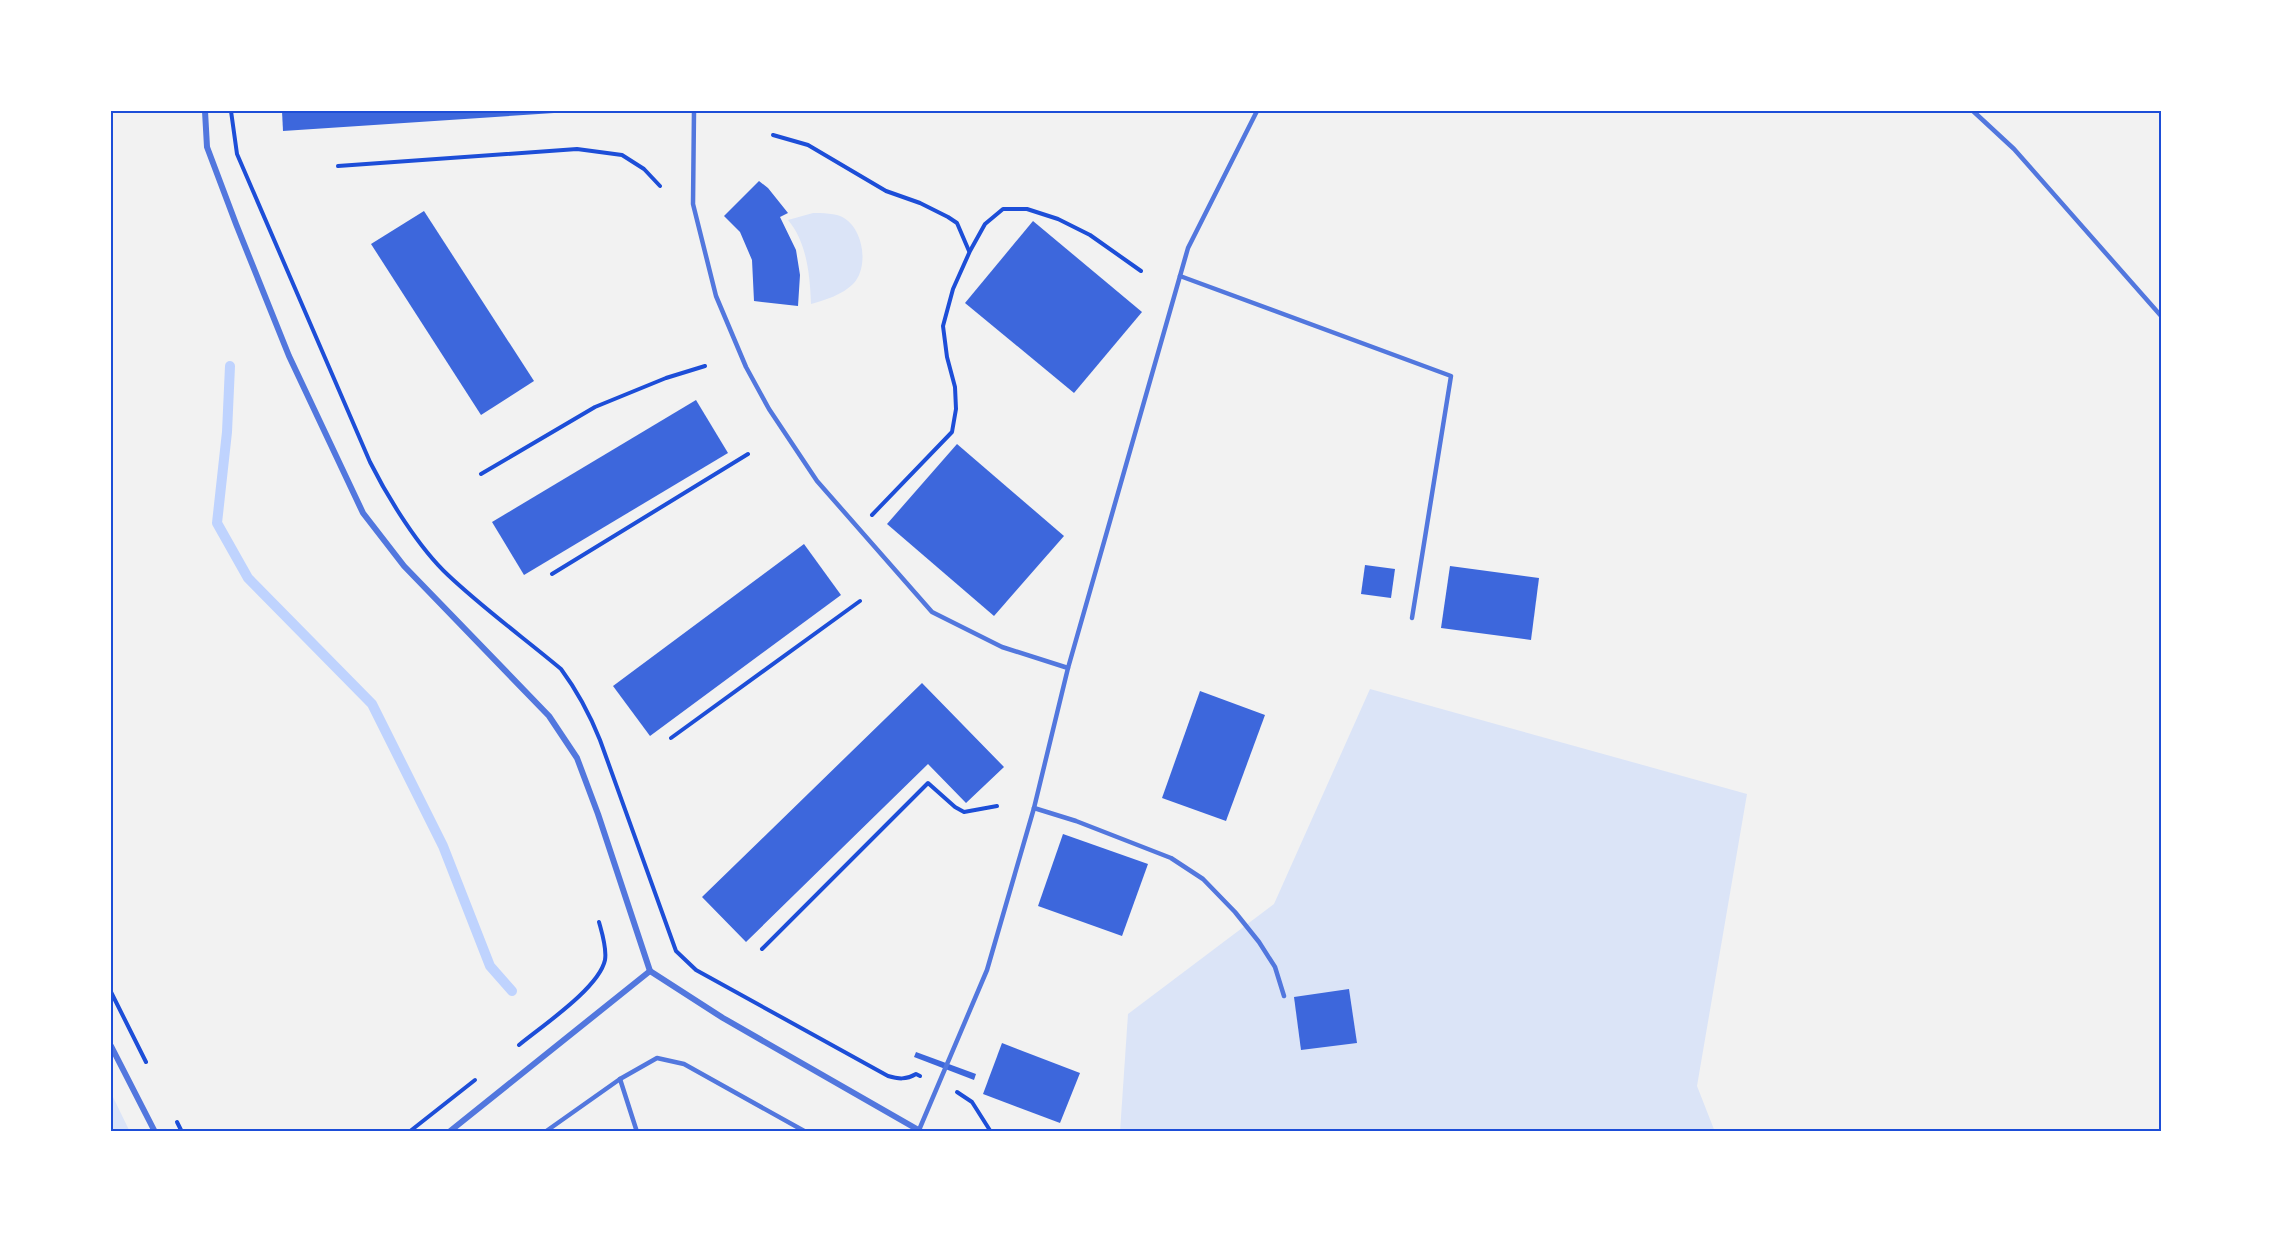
<svg xmlns="http://www.w3.org/2000/svg" width="2273" height="1243" viewBox="0 0 2273 1243" font-family="Cabin,sans-serif">
  <rect width="100%" height="100%" fill="#f2f2f2"/>
  <g fill="#dbe4f7">
    <path d="M813 213C822 213 836 213 844 218 864 230 869 268 853 284 842 295 825 300 811 304 810 276 807 242 788 220Z"/>
    <polygon points="1370,689 1747,794 1697,1086 1715,1132 1120,1132 1128,1014 1274,904"/>
    <polygon points="111,1093 130,1132 111,1132"/>
  </g>
  <g fill="none" stroke-linecap="round" stroke-linejoin="round">
    <polyline stroke="#bfd3fe" stroke-width="10" points="230,366 227,432 217,523 248,578 372,704 443,846 490,966 512,991"/>
  </g>
  <g fill="#3d67dc">
    <polygon points="282,111 554,111 554,113 283,131"/>
    <polygon points="759,181 768,188 788,213 780,217 796,250 800,275 798,306 754,301 752,260 740,232 724,216"/>
    <polygon points="424,211 534,381 481,415 371,244"/>
    <polygon points="1033,221 1142,312 1074,393 965,303"/>
    <polygon points="696,400 728,453 524,575 492,522"/>
    <polygon points="957,444 1064,536 994,616 887,524"/>
    <polygon points="804,544 841,595 650,736 613,686"/>
    <polygon points="1365,565 1395,569 1391,598 1361,594"/>
    <polygon points="1450,566 1539,578 1531,640 1441,628"/>
    <polygon points="922,683 1004,767 966,803 928,764 746,942 702,897"/>
    <polygon points="1200,691 1265,715 1226,821 1162,798"/>
    <polygon points="1063,834 1148,864 1122,936 1038,906"/>
    <polygon points="1349,989 1357,1043 1301,1050 1294,997"/>
    <polygon points="1002,1043 1080,1073 1060,1123 983,1094"/>
    <polygon points="916,1052 976,1074 974,1080 914,1057"/>
  </g>
  <g fill="none" stroke-linecap="round" stroke-linejoin="round">
    <g stroke="#1d4ed8" stroke-width="4">
      <path d="M231 111 237 154 370 462C388 498 419 548 448 575 484 609 524 638 561 669 578 692 590 715 600 740L676 951 696 970 888 1076C898 1079 906 1080 916 1074L920 1076"/>
      <polyline points="773,135 808,145 886,191 920,203 948,217 957,223 969,251"/>
      <polyline points="338,166 577,149 622,155 644,169 660,186"/>
      <polyline points="481,474 595,407 666,378 705,366"/>
      <polyline points="872,515 952,432 956,409 955,387 947,357 943,326 953,289 970,251 985,224 1003,209 1027,209 1058,219 1090,235 1141,271"/>
      <polyline points="552,574 748,454"/>
      <polyline points="671,738 860,601"/>
      <polyline points="762,949 928,783 955,807 964,812 997,806"/>
      <polyline points="111,992 146,1062"/>
      <path d="M519 1045C542 1026 599 988 605 960 607 948 602 933 599 922"/>
      <polyline points="957,1092 972,1102 991,1132"/>
      <polyline points="177,1122 182,1132"/>
      <polyline points="409,1132 475,1080"/>
    </g>
    <g stroke="#5277de" stroke-width="4.5">
      <polyline points="694,111 693,204 716,296 746,367 769,409 817,481 932,612 1002,647 1068,668 1034,808 987,970 919,1130"/>
      <polyline points="1973,111 2014,149 2162,317"/>
      <polyline points="1180,276 1451,376 1412,618"/>
      <polyline points="1068,668 1188,248 1257,111"/>
      <polyline points="1034,808 1076,821 1171,858 1203,879 1235,912 1259,942 1275,967 1284,996"/>
      <polyline points="620,1079 637,1132"/>
      <polyline points="545,1132 620,1079 657,1058 684,1064 806,1132"/>
    </g>
    <g stroke="#5277de" stroke-width="6">
      <polyline points="205,111 207,147 236,224 289,356 363,513 404,566 549,716 577,758 598,814 650,971 723,1018 922,1132"/>
      <polyline points="111,1046 155,1132"/>
      <polyline points="449,1132 650,971"/>
    </g>
  </g>
  <rect width="2273" height="1243" fill="none" stroke="#ffffff" stroke-width="225"/>
  <rect x="112" y="112" width="2048" height="1018" fill="none" stroke="#1d4ed8" stroke-width="2"/>
</svg>
